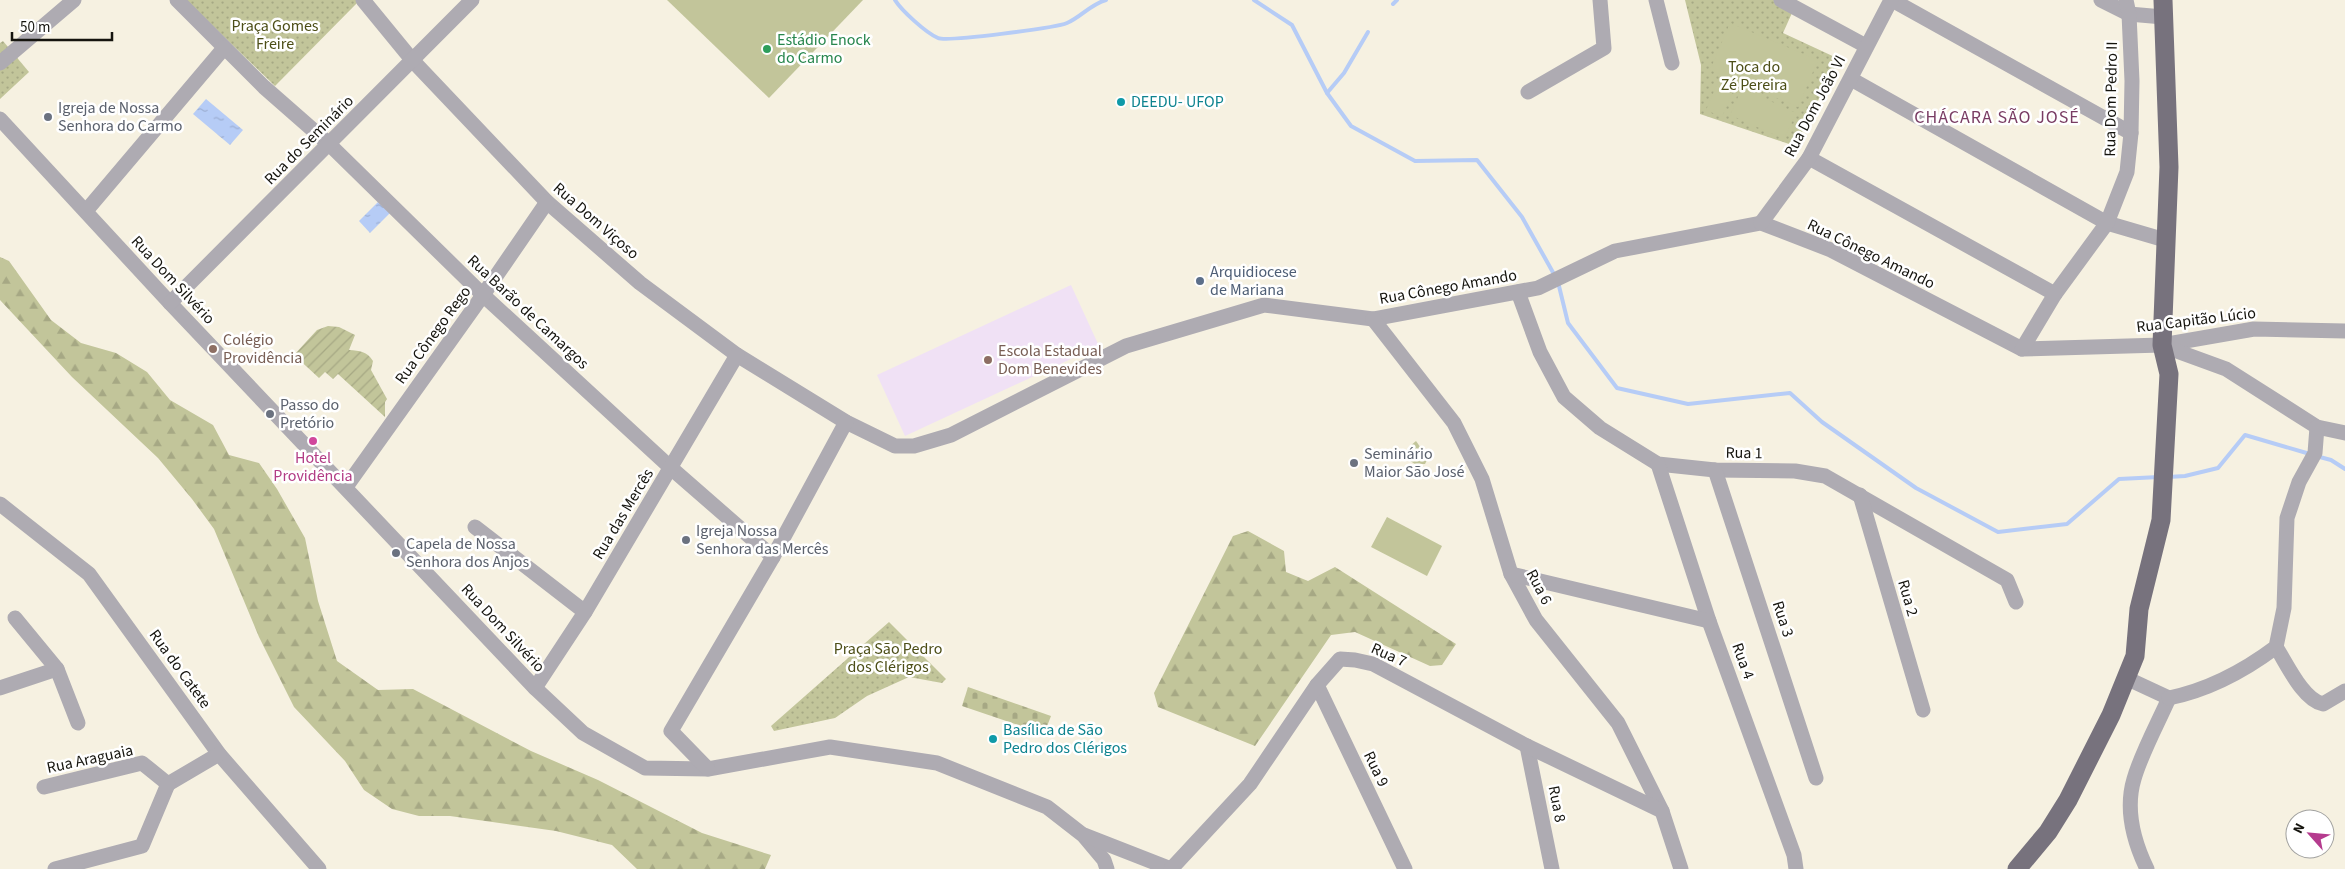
<svg xmlns="http://www.w3.org/2000/svg" width="2345" height="869" viewBox="0 0 2345 869" font-family="'Source Sans 3',sans-serif">
  <defs>
    <pattern id="grass-tufts" width="24" height="20" patternUnits="userSpaceOnUse" patternTransform="scale(1.25)"><rect width="24" height="20" fill="#c2c59a"/><path d="M3 7l-1-3M5 7V3M7 7l1-3M15 17l-1-3M17 17v-4M19 17l1-3" fill="none" stroke="#a6a884"/></pattern>
    <pattern id="forest-firs" width="22" height="20" patternUnits="userSpaceOnUse" patternTransform="scale(1.25)"><rect width="22" height="20" fill="#c2c59a"/><path d="M5 1l3.5 6h-7zM16 11l3.5 6h-7z" fill="#a6a884"/></pattern>
    <pattern id="cemetery-stones" width="16" height="16" patternUnits="userSpaceOnUse" patternTransform="scale(1.25)"><rect width="16" height="16" fill="#c2c59a"/><path d="M2 7V4a2 2 0 0 1 4 0v3zM10 15v-3a2 2 0 0 1 4 0v3z" fill="#a6a884"/></pattern>
    <pattern id="park-dots" width="8" height="8" patternUnits="userSpaceOnUse" patternTransform="scale(1.25)"><rect width="8" height="8" fill="#c2c59a"/><path d="M2 2h.1M6 6h.1" fill="none" stroke="#a6a884" stroke-width="1.8" stroke-linecap="round"/></pattern>
    <pattern id="garden-furrows" width="10" height="10" patternUnits="userSpaceOnUse" patternTransform="scale(1.25)"><rect width="10" height="10" fill="#c2c59a"/><path d="M-1 1l2-2M0 10L10 0M9 11l2-2" fill="none" stroke="#a6a884"/></pattern>
    <pattern id="water-ripples" width="26" height="14" patternUnits="userSpaceOnUse" patternTransform="scale(1.25)"><rect width="26" height="14" fill="#b6ccf6"/><path d="M2 4q2-2 4 0t4 0M15 11q2-2 4 0t4 0" fill="none" stroke="#9caed2"/></pattern>
  </defs>
  <rect width="100%" height="100%" fill="#f6f1e1"/>
  <polygon fill="#f0e1f5" points="1071,285 1099,346 905,436 877,375"/>
  <polygon fill="url(#grass-tufts)" points="1416,441 1428,458 1425,464 1415,464 1407,459 1409,447"/>
  <g fill="url(#forest-firs)">
    <polygon points="0,257 9,261 51,320 81,343 116,353 147,372 170,400 213,425 229,455 259,463 277,489 305,538 318,601 337,661 378,690 413,689 531,751 598,780 702,833 771,855 765,869 637,869 612,845 556,831 450,816 419,816 392,809 364,790 345,761 294,707 259,637 214,529 192,499 158,458 72,377 0,300"/>
    <polygon points="1248,531 1284,551 1286,572 1308,581 1335,567 1456,644 1442,665 1430,666 1355,632 1331,635 1255,746 1158,707 1154,693 1233,536"/>
  </g>
  <polygon fill="url(#cemetery-stones)" points="968,687 1051,716 1044,734 962,706"/>
  <g fill="url(#park-dots)">
    <polygon points="186,0 360,0 275,86"/>
    <polygon points="1685,0 1789,0 1796,4 1783,33 1839,59 1795,146 1700,114 1701,65"/>
    <polygon points="3,41 29,72 0,99 0,43"/>
    <polygon points="889,622 946,679 942,683 909,677 867,696 835,718 774,731 771,726"/>
  </g>
  <path fill="url(#garden-furrows)" d="M328 326 339 327 355 335 349 350C360 351 367 351 373 361L371 370 387 399 385 402V417L338 374 333 379 325 372 319 378 294 355 317 330Z"/>
  <g fill="#c2c59a">
    <polygon points="667,0 863,0 769,98"/>
    <polygon points="1730,23 1818,60 1798,107 1710,70"/>
    <polygon points="1718,82 1734,89 1722,117 1706,110"/>
    <polygon points="1742,88 1796,113 1784,139 1730,115"/>
    <polygon points="1387,517 1442,546 1427,576 1371,547"/>
  </g>
  <g fill="url(#water-ripples)">
    <polygon points="206,99 243,130 230,145 193,114"/>
    <polygon points="378,202 390,213 370,233 359,221"/>
  </g>
  <g fill="none" stroke-linecap="round" stroke-linejoin="round">
    <g stroke="#b6ccf6" stroke-width="4">
      <path d="M895 0C901 10 926 33 938 38 947 42 1055 28 1067 23 1081 17 1091 4 1106 0"/>
      <polyline points="1254,0 1292,25 1327,93 1351,126 1415,161 1477,160 1522,217 1555,276"/>
      <polyline points="1393,4 1397,0"/>
      <polyline points="1327,93 1344,73 1368,32"/>
      <polyline points="1558,282 1568,323 1617,388 1688,404 1790,393 1822,422 1916,488 1998,532 2067,524 2119,479 2159,477"/>
      <polyline points="2316,456 2331,460 2345,469"/>
      <polyline points="2168,477 2185,476 2218,468 2245,435 2310,454"/>
    </g>
    <g stroke="#aeabb2" stroke-width="15">
      <polyline points="177,0 264,87 329,144 483,295 671,468 773,557"/>
      <polyline points="363,0 413,61 547,202 640,283 737,355 846,422 895,446 914,446 951,435 1126,346 1264,305 1373,319 1538,288 1615,251 1761,223 1831,250 2022,349 2162,345 2254,329 2345,331"/>
      <polyline points="1656,0 1672,63"/>
      <polyline points="1781,0 1866,46"/>
      <polyline points="1892,0 2131,133"/>
      <polyline points="2101,0 2129,14 2163,17"/>
      <polyline points="0,63 74,0"/>
      <polyline points="1851,79 2107,223 2165,240"/>
      <polyline points="1528,92 1604,48 1600,0"/>
      <polyline points="0,119 170,303 535,688 583,733 645,768 708,769 830,747 937,763 1047,807 1083,835 1104,860 1107,869"/>
      <polyline points="1809,158 2055,294"/>
      <polyline points="86,211 224,48"/>
      <polyline points="1761,223 1809,158 1891,0"/>
      <polyline points="1518,292 1540,352 1564,397 1600,428 1658,464 1715,470 1795,471 1825,476 2007,580 2016,602"/>
      <polyline points="170,303 472,0"/>
      <polyline points="1373,319 1454,423 1482,479 1511,574 1536,620 1618,723 1662,811 1681,869"/>
      <polyline points="2163,346 2226,369 2317,427 2345,433"/>
      <polyline points="2022,349 2055,294 2107,223 2127,172 2131,133 2132,81 2129,14 2126,0"/>
      <polyline points="1658,464 1709,621 1794,855 1796,869"/>
      <polyline points="1715,470 1816,778"/>
      <polyline points="346,487 483,295 547,202"/>
      <polyline points="1860,495 1923,710"/>
      <polyline points="0,504 89,574 219,754 319,869"/>
      <polyline points="475,527 585,612"/>
      <polyline points="1511,574 1709,621"/>
      <polyline points="15,618 57,669 78,723"/>
      <path d="M2276 647C2287 664 2303 700 2323 704L2345 691"/>
      <path d="M2126 678 2169 698C2158 723 2141 754 2134 779 2125 809 2134 842 2147 869"/>
      <polyline points="1317,685 1405,869"/>
      <polyline points="0,688 57,669"/>
      <polyline points="535,688 585,612 737,355"/>
      <path d="M2169 698C2208 690 2244 671 2276 647L2284 608 2287 518 2299 482 2315 453 2317 427"/>
      <polyline points="1527,746 1552,869"/>
      <polyline points="708,769 671,731 773,557 846,422"/>
      <polyline points="44,787 142,763 168,784 219,754"/>
      <polyline points="1084,835 1171,869"/>
      <polyline points="55,869 142,846 168,784"/>
      <polyline points="1171,869 1250,784 1317,685 1340,659 1355,660 1373,664 1527,746 1662,811"/>
    </g>
    <polyline stroke="#77727d" stroke-width="19" points="2017,869 2048,832 2068,800 2111,715 2135,656 2139,609 2161,520 2169,374 2162,345 2169,167 2163,0"/>
  </g>
  <circle fill="#2e9e5b" stroke="#fff" stroke-width="2" cx="767" cy="49" r="5"/>
  <g fill="#0f9aa8" stroke="#fff" stroke-width="2">
    <circle cx="1121" cy="102" r="5"/>
    <circle cx="993" cy="739" r="5"/>
  </g>
  <g fill="#6b7280" stroke="#fff" stroke-width="2">
    <circle cx="48" cy="117" r="5"/>
    <circle cx="270" cy="414" r="5"/>
    <circle cx="1354" cy="463" r="5"/>
    <circle cx="686" cy="540" r="5"/>
    <circle cx="396" cy="553" r="5"/>
  </g>
  <circle fill="#5c6f8a" stroke="#fff" stroke-width="2" cx="1200" cy="281" r="5"/>
  <g fill="#8d6e63" stroke="#fff" stroke-width="2">
    <circle cx="213" cy="349" r="5"/>
    <circle cx="988" cy="360" r="5"/>
  </g>
  <circle fill="#d1479c" stroke="#fff" stroke-width="2" cx="313" cy="441" r="5"/>
  <g text-anchor="middle" dominant-baseline="central" stroke-width="5" stroke-linejoin="round" paint-order="stroke">
    <g font-size="16" fill="#4c4e17" stroke="#fff">
      <text x="275" y="26">Praça Gomes<tspan x="275" dy="18">Freire</tspan></text>
      <text x="1754" y="67">Toca do<tspan x="1754" dy="18">Zé Pereira</tspan></text>
      <text x="888" y="649">Praça São Pedro<tspan x="888" dy="18">dos Clérigos</tspan></text>
    </g>
    <g font-size="16" fill="#27864d" stroke="#fff" text-anchor="start">
      <text x="777" y="40">Estádio Enock<tspan x="777" dy="18">do Carmo</tspan></text>
    </g>
    <g font-size="16" fill="#15140e" stroke="#fff">
      <text transform="translate(2111 99) rotate(-89)">Rua Dom Pedro II</text>
      <text transform="translate(1815 106) rotate(-62)">Rua Dom João VI</text>
      <text transform="translate(309 140) rotate(-45)">Rua do Seminário</text>
      <text transform="translate(596 221) rotate(41)">Rua Dom Viçoso</text>
      <text transform="translate(1871 254) rotate(26)">Rua Cônego Amando</text>
      <text transform="translate(173 280) rotate(47)">Rua Dom Silvério</text>
      <text transform="translate(1448 287) rotate(-10)">Rua Cônego Amando</text>
      <text transform="translate(528 312) rotate(43)">Rua Barão de Camargos</text>
      <text transform="translate(2196 320) rotate(-7)">Rua Capitão Lúcio</text>
      <text transform="translate(433 335) rotate(-54)">Rua Cônego Rego</text>
      <text transform="translate(1744 453) rotate(1)">Rua 1</text>
      <text transform="translate(623 514) rotate(-59)">Rua das Mercês</text>
      <text transform="translate(1539 587) rotate(62)">Rua 6</text>
      <text transform="translate(1908 598) rotate(74)">Rua 2</text>
      <text transform="translate(1783 619) rotate(72)">Rua 3</text>
      <text transform="translate(503 628) rotate(47)">Rua Dom Silvério</text>
      <text transform="translate(1389 655) rotate(24)">Rua 7</text>
      <text transform="translate(1743 661) rotate(70)">Rua 4</text>
      <text transform="translate(180 669) rotate(54)">Rua do Catete</text>
      <text transform="translate(90 759) rotate(-12)">Rua Araguaia</text>
      <text transform="translate(1376 769) rotate(64)">Rua 9</text>
      <text transform="translate(1557 804) rotate(79)">Rua 8</text>
    </g>
    <g font-size="16" fill="#0d838f" stroke="#fff" text-anchor="start">
      <text x="1131" y="102">DEEDU- UFOP</text>
      <text x="1003" y="730">Basílica de São<tspan x="1003" dy="18">Pedro dos Clérigos</tspan></text>
    </g>
    <g font-size="16" fill="#5b616d" stroke="#fff" text-anchor="start">
      <text x="58" y="108">Igreja de Nossa<tspan x="58" dy="18">Senhora do Carmo</tspan></text>
      <text x="280" y="405">Passo do<tspan x="280" dy="18">Pretório</tspan></text>
      <text x="1364" y="454">Seminário<tspan x="1364" dy="18">Maior São José</tspan></text>
      <text x="696" y="531">Igreja Nossa<tspan x="696" dy="18">Senhora das Mercês</tspan></text>
      <text x="406" y="544">Capela de Nossa<tspan x="406" dy="18">Senhora dos Anjos</tspan></text>
    </g>
    <g font-size="16" fill="#4e5e75" stroke="#fff" text-anchor="start">
      <text x="1210" y="272">Arquidiocese<tspan x="1210" dy="18">de Mariana</tspan></text>
    </g>
    <g font-size="16" fill="#785e54" stroke="#fff" text-anchor="start">
      <text x="223" y="340">Colégio<tspan x="223" dy="18">Providência</tspan></text>
      <text x="998" y="351">Escola Estadual<tspan x="998" dy="18">Dom Benevides</tspan></text>
    </g>
    <g font-size="16" fill="#b23c85" stroke="#fff">
      <text x="313" y="458">Hotel<tspan x="313" dy="18">Providência</tspan></text>
    </g>
    <g font-size="18" letter-spacing="1" fill="#793c63" stroke="#fff">
      <text x="1997" y="117">CHÁCARA SÃO JOSÉ</text>
    </g>
  </g>
  <g transform="translate(2310 834) rotate(297)"><circle r="24" fill="#ffffff" stroke="#a1a19f"/>
  <path d="M0-4L9 19L0 12L-9 19Z" fill="#b53b8e"/>
  <text y="-8" font-size="14" font-weight="bold" text-anchor="middle" fill="#15140e">N</text>
  </g>
  <path d="M12 32v8h100v-8" fill="none" stroke="#15140e" stroke-width="2.5"/>
  <text x="20" y="32" font-size="15" fill="#15140e" stroke="#ffffff" stroke-width="4" paint-order="stroke">50 m</text>
</svg>
